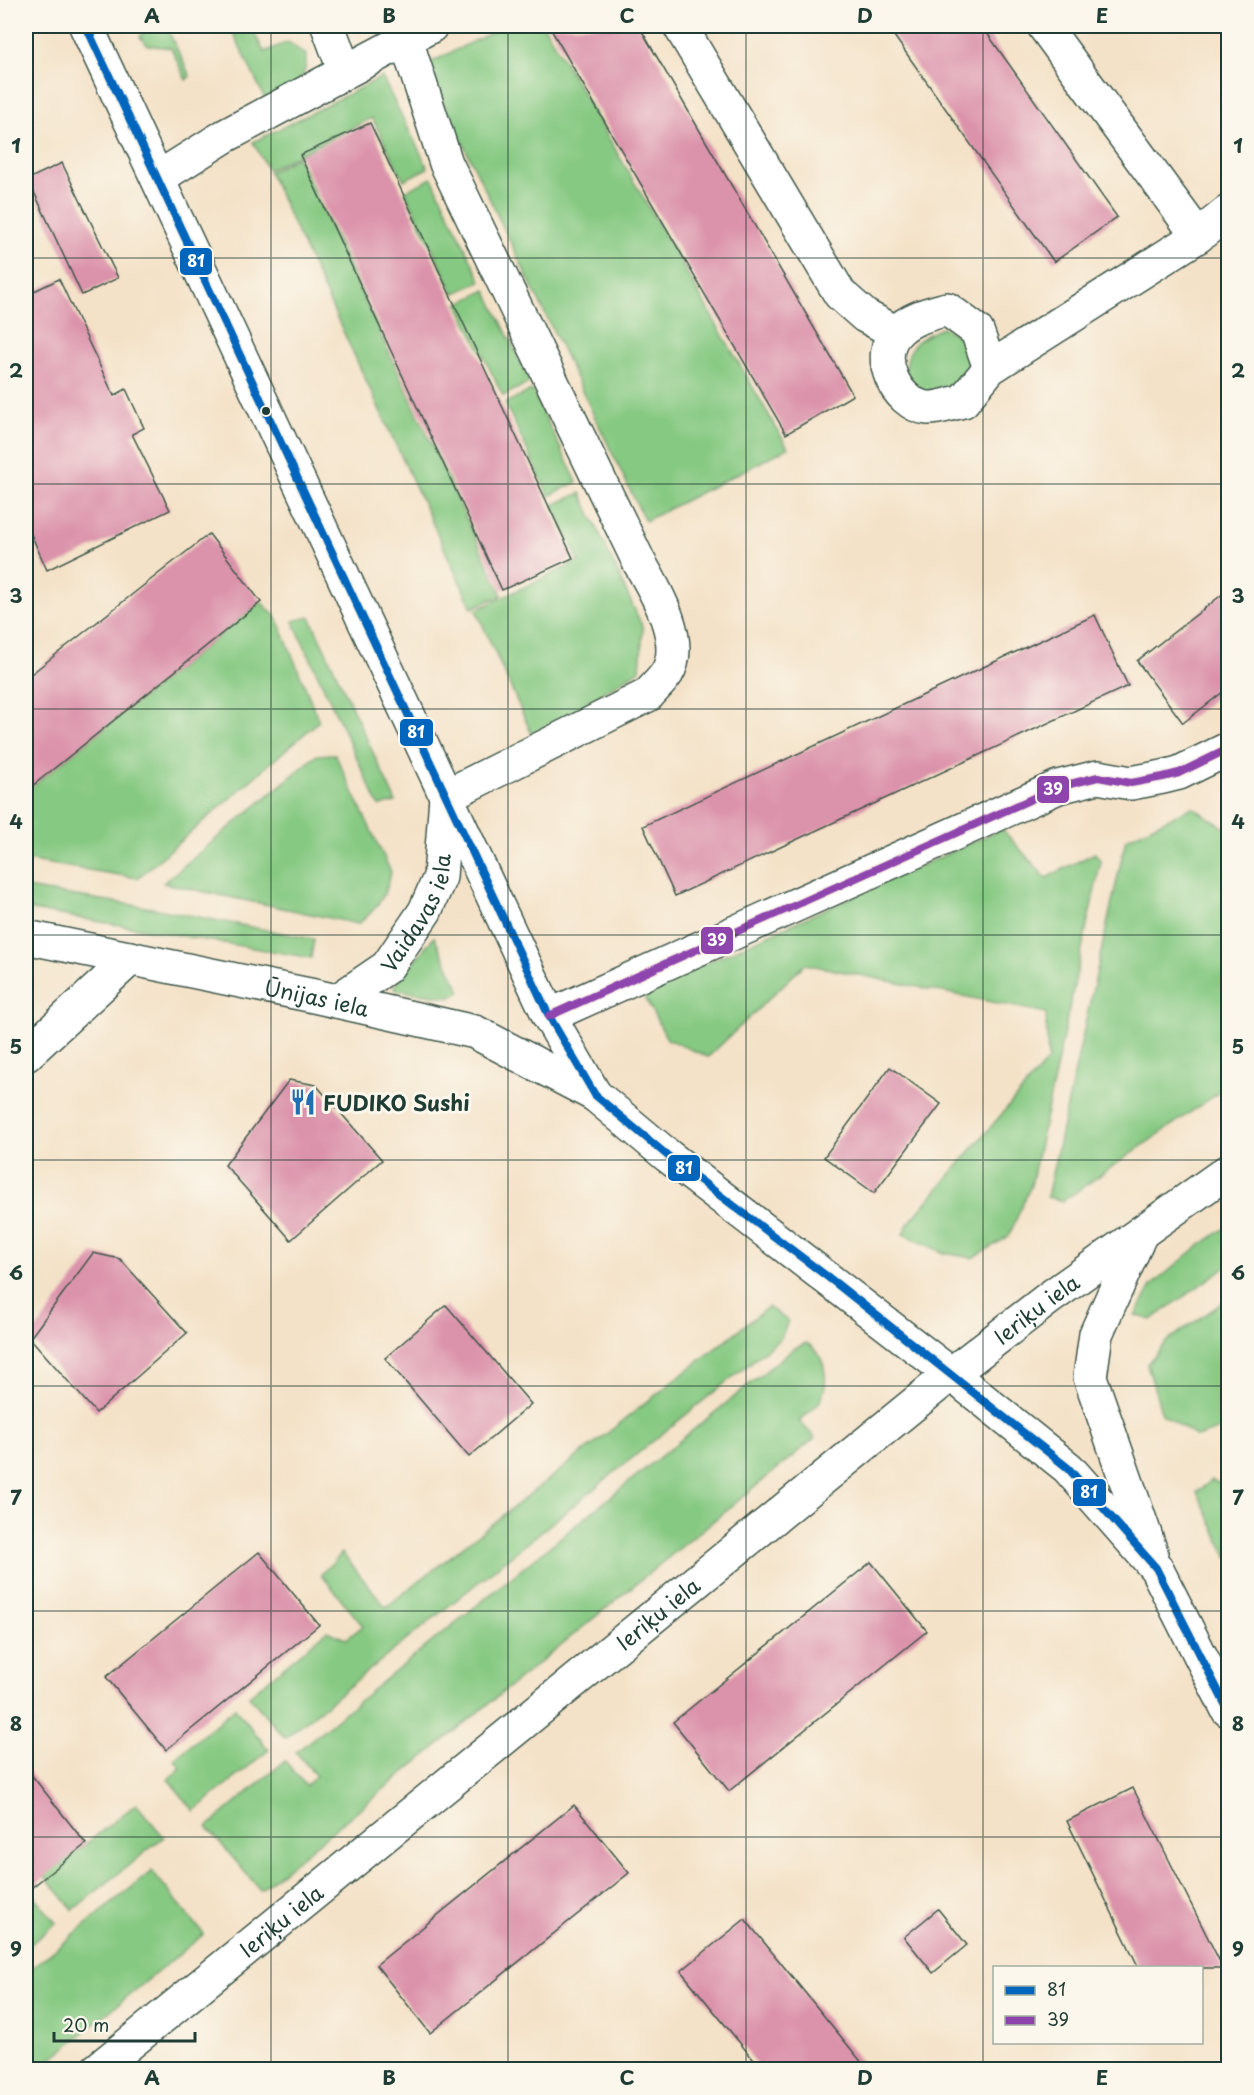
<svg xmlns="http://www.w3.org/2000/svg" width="1254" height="2095" viewBox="0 0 1254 2095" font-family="'Playpen Sans',sans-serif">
  <rect width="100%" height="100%" fill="#fbf7ec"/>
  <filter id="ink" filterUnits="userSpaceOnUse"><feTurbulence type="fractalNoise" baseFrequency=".0167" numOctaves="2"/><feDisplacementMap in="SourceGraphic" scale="12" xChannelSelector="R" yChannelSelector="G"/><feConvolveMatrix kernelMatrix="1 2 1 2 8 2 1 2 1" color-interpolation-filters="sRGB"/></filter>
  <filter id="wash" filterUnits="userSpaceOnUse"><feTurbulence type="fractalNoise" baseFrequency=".008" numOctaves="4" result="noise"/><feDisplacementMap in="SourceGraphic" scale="24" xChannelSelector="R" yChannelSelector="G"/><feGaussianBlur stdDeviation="1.35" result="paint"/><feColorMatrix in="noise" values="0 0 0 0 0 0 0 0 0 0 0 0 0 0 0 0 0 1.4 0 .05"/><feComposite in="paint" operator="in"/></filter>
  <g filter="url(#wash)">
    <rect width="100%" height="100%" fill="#f4e2c8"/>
    <g fill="#86c982" stroke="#52835b" stroke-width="1.5">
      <polygon points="147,26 166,26 190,76 186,80 171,48 147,45 140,37"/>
      <path d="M230 26H251L264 52 288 42 306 55C308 85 290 89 266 101Z"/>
      <polygon points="505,26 544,26 788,448 645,521 425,65"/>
      <polygon points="382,77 428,168 404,180 372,118 268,170 253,142"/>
      <polygon points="298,157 502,595 472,608 269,172"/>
      <polygon points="432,178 481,281 454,294 405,191"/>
      <polygon points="486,290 530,382 503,396 458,304"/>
      <path d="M943 327 966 341 971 367 957 388 923 393 905 376C907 344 915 341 943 327Z"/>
      <polygon points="532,390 577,482 549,496 505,403"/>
      <polygon points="581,493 643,628 640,670 533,737 476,610 579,561 553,505"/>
      <polygon points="261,602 277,618 319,721 138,878 26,860 26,791"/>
      <polygon points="310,617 396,802 379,806 293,621"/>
      <path d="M335 754 391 872C387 895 377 909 358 924L163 883 317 755Z"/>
      <polygon points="1192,807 1228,830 1228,1086 1063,1201 1047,1197 1126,839"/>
      <polygon points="1002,829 1046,878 1095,853 1101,861 1031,1185 1009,1236 973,1258 944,1253 903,1234 908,1224 1048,1060 1046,1013 805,964 708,1057 667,1039 642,992"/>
      <polygon points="26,888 152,908 314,939 311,958 26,909"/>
      <polygon points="434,937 461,992 451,997 395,990 394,986"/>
      <polygon points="1228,1226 1228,1265 1151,1320 1135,1315 1151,1286 1195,1249"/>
      <polygon points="1228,1299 1228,1426 1197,1437 1162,1414 1147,1364 1167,1341"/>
      <polygon points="768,1307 788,1321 781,1338 285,1738 249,1696 327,1631 346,1639 363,1626 321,1574 342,1553 386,1607"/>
      <path d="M806 1343C826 1353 830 1382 820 1401 816 1408 805 1415 799 1421L815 1438 260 1890 207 1827 285 1761 306 1786 316 1776 296 1752 793 1349Z"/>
      <polygon points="1212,1480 1228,1487 1228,1559 1197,1492"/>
      <polygon points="235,1708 269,1750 194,1811 168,1779 181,1768 174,1759"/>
      <polygon points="136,1804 164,1837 73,1910 45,1876"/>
      <polygon points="152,1871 204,1934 39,2069 26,2069 26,1973"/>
      <polygon points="28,1889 56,1923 26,1948 26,1891"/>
    </g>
    <g id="blocks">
      <g fill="#db93ab">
        <polygon points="549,26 639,26 853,395 786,434"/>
        <polygon points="887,26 982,26 1117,217 1054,262"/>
        <polygon points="370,123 573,558 502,590 300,155"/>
        <polygon points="62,163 118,278 82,295 28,179"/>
        <polygon points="59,279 114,396 126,389 144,428 132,434 170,510 47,570 26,523 26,295"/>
        <polygon points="209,534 261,602 26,791 26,678"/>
        <polygon points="1228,590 1228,688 1183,723 1137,661"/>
        <polygon points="1095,615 1128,686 675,896 643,826"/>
        <polygon points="890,1067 941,1104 874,1193 824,1157"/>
        <polygon points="289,1080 316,1085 382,1160 291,1240 225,1165"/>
        <polygon points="93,1253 120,1259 187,1333 96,1413 30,1338"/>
        <polygon points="446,1305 531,1404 469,1457 385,1358"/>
        <polygon points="259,1552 319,1625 166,1750 106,1677"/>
        <polygon points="871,1562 927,1631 729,1791 673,1722"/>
        <polygon points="26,1768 86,1844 26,1892"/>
        <polygon points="1133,1788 1223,1968 1139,1968 1067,1821"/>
        <polygon points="574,1805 629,1873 430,2033 376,1965"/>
        <polygon points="938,1909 967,1945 933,1973 904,1937"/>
        <polygon points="745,1919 868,2070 762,2070 681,1971"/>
      </g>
    </g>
  </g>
  <g filter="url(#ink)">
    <use href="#blocks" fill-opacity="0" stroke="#3f564a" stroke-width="1.5"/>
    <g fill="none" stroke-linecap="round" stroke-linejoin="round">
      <g stroke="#3f564a" stroke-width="36">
        <g id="street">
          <polyline points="328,26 345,72"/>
          <polyline points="680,26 840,294 865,316 895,332"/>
          <polyline points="1044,26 1198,236"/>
          <polyline points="158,178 225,136 431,26"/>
          <path d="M990 368 977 331 947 309C929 314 910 318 897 332 874 355 895 404 927 408 937 409 953 403 963 401L990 368 1198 236 1228 212"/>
          <path id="s1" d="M26 937 314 996 475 1032 595 1095"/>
          <path id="s2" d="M337 1001 387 967 425 911 440 877 446 796 648 695C654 688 662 681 667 673 686 641 655 590 639 562L446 163 406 40"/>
          <polyline points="549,1016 1058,787 1098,777 1131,783 1163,777 1179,773 1228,749"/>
          <polyline points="26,1055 131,958"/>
        </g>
      </g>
      <g stroke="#3f564a" stroke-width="36">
        <g id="secondary">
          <polyline points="1141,1233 1096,1334 1090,1377 1151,1552"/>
          <path id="s3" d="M97 2070 951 1374 1068 1468 1156 1568 1228 1710"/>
        </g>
      </g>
      <g stroke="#3f564a" stroke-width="36">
        <g id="primary">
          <path id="s4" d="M86 26 549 1016 595 1095 668 1156 951 1374 1049 1298 1228 1171"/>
        </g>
      </g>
      <use href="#street" stroke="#fff" stroke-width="33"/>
      <use href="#secondary" stroke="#fff" stroke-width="33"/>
      <use href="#primary" stroke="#fff" stroke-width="33"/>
      <g stroke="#fbf7ec" stroke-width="12">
        <polyline id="bus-1" points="86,26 549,1016 595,1095 668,1156 837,1284 1068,1468 1156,1568 1228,1710"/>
      </g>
      <g stroke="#fbf7ec" stroke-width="12">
        <polyline id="bus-2" points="549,1016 1058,787 1098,777 1131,783 1163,777 1179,773 1228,749"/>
      </g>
      <use href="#bus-1" stroke="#0065bd" stroke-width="8"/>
      <use href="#bus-2" stroke="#8e44ad" stroke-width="8"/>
    </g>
  </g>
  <path fill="none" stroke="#1f3d34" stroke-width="1.5" stroke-opacity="0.55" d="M271 26V2070M508 26V2070M746 26V2070M983 26V2070M26 258H1228M26 484H1228M26 709H1228M26 935H1228M26 1160H1228M26 1386H1228M26 1611H1228M26 1837H1228"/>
  <defs>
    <g id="restaurant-bare" transform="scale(2.07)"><path d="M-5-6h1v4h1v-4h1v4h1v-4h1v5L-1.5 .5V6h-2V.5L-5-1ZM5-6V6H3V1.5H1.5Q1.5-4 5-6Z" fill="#1f6fb2" stroke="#fbf7ec" stroke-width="2.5" paint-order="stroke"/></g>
  </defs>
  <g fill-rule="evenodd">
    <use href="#restaurant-bare" x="303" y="1102"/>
  </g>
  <circle fill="#1f3d34" stroke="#fbf7ec" stroke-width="2" cx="266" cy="411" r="5"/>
  <g text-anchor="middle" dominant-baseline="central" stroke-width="6" stroke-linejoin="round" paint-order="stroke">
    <g font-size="21" fill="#1f3d34" stroke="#fbf7ec">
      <text stroke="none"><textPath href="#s2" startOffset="123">Vaidavas iela</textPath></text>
      <text stroke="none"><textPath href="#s1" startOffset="297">Ūnijas iela</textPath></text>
      <text stroke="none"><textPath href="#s4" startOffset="1744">Ieriķu iela</textPath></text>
      <text stroke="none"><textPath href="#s3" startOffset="723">Ieriķu iela</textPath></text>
      <text stroke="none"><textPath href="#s3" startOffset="237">Ieriķu iela</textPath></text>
    </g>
    <g font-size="21" font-weight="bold" fill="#1f3d34" stroke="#fbf7ec" text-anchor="start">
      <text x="323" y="1102">FUDIKO Sushi</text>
    </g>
  </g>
  <g stroke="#fbf7ec" stroke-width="2">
    <rect x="179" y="247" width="34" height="29" rx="6" fill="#0065bd"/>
    <rect x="399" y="718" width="35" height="29" rx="6" fill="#0065bd"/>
    <rect x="1036" y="775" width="34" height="29" rx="6" fill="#8e44ad"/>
    <rect x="700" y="926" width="34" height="29" rx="6" fill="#8e44ad"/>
    <rect x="667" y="1154" width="34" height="28" rx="6" fill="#0065bd"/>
    <rect x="1072" y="1478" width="35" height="29" rx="6" fill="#0065bd"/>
  </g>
  <g font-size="16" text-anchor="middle" font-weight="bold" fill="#fff">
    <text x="196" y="267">81</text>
    <text x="416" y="738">81</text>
    <text x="1053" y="795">39</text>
    <text x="717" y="946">39</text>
    <text x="684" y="1174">81</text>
    <text x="1089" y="1498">81</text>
  </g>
  <rect width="1254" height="2095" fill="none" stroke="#fbf7ec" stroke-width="66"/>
  <rect x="993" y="1966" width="210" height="78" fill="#fbf7ec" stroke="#a3ada2" stroke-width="1.5"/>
  <rect x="1005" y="1986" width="30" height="9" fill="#0065bd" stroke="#a3ada2" stroke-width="1.5"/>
  <text x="1047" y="1996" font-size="18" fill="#1f3d34">81</text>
  <rect x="1005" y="2016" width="30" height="9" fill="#8e44ad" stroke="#a3ada2" stroke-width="1.5"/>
  <text x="1047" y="2026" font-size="18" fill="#1f3d34">39</text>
  <path d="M54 2032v9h141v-9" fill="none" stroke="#1f3d34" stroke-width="3"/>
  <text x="63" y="2032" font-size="18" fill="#1f3d34" stroke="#fbf7ec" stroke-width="4.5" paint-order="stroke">20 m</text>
  <rect x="33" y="33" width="1188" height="2029" fill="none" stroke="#1f3d34" stroke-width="2"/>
  <g font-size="20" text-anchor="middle" font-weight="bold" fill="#1f3d34">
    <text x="152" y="23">A</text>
    <text x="389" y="23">B</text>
    <text x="627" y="23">C</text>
    <text x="865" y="23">D</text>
    <text x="1102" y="23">E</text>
    <text x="16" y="153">1</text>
    <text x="1238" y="153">1</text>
    <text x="16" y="378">2</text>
    <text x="1238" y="378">2</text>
    <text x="16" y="603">3</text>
    <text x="1238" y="603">3</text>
    <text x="16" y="829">4</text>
    <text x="1238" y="829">4</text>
    <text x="16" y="1054">5</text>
    <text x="1238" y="1054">5</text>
    <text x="16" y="1280">6</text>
    <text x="1238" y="1280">6</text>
    <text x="16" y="1505">7</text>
    <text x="1238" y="1505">7</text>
    <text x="16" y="1731">8</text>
    <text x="1238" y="1731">8</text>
    <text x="16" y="1956">9</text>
    <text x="1238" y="1956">9</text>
    <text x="152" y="2085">A</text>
    <text x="389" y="2085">B</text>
    <text x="627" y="2085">C</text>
    <text x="865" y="2085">D</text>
    <text x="1102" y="2085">E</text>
  </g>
</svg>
